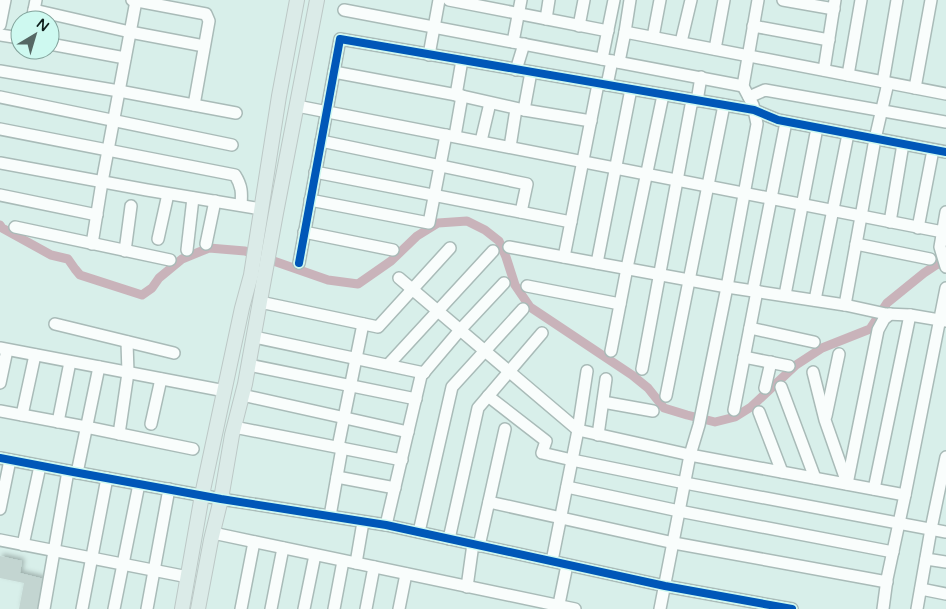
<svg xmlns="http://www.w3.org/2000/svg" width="946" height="609" viewBox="0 0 946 609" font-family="'Varela Round',sans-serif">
  <defs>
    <filter id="shadow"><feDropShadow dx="2.5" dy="-2.5" stdDeviation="2.5" flood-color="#0004"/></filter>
  </defs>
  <rect width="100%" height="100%" fill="#d8efea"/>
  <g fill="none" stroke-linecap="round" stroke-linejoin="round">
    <polyline stroke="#c9b3ba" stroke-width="9" points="0,225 2,228 51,255 68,259 75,269 80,275 142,295 152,288 159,278 182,259 209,248 245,251 328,280 358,284 391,261 417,236 438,223 467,221 485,230 499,241 506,257 515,285 530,307 632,375 648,388 664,408 687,415 715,422 735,417 751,407 796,365 822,348 870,329 887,303 924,273 936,265 946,261"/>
  </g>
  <polygon fill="#c3d5d1" filter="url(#shadow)" points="0,556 22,561 20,573 44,579 38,609 19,609 24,583 0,578"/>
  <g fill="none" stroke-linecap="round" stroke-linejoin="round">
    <g stroke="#a9bbb8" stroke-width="14">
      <g id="minor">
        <polyline points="132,0 206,14 209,21 194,105"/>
        <polyline points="449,0 608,31"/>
        <polyline points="783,0 834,9"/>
        <polyline points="34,10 130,32 204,46"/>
        <polyline points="344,10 743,86"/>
        <polyline points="546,19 549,0"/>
        <polyline points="32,20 36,0"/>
        <polyline points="0,25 5,0"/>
        <polyline points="579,26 584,0"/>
        <polyline points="753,26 829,40"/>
        <polyline points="625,32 630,0"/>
        <polyline points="0,35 20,38"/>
        <polyline points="653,37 660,0"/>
        <polyline points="513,42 521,0"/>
        <polyline points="681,42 691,0"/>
        <polyline points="50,44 125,58"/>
        <polyline points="715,49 724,0"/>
        <polyline points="429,55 439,0"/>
        <polyline points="602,59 614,0"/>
        <polyline points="619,62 625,32 946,94"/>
        <polyline points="516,70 524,44"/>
        <polyline points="824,70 835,0"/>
        <polyline points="0,71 119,91 236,113"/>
        <polyline points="334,72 462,96 524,110 591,121"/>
        <polyline points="848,75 861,0"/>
        <polyline points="883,82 897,0"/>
        <polyline points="607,85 612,61"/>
        <polyline points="915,88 931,0"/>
        <polyline points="456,95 462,60"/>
        <polyline points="0,97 232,145"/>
        <polyline points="749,97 765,90 946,122"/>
        <polyline points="697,101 701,77"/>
        <polyline points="297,106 943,232"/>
        <polyline points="524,110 531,72"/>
        <path d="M0 129 235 175C242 186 242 193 241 205"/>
        <polyline points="455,136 462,96"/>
        <polyline points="321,141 527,184 521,212"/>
        <polyline points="481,141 490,103"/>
        <polyline points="510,147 516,109"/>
        <polyline points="0,163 147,190 261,209"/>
        <polyline points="315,172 571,222"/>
        <polyline points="0,195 97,215"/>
        <polyline points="310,200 429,223 446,135"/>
        <polyline points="946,212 940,247 946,267"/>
        <polyline points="890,222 903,144"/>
        <polyline points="15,227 170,260"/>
        <polyline points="918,228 933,150"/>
        <polyline points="304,232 393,250"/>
        <polyline points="158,239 168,194"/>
        <polyline points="92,244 102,182 136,1"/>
        <polyline points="206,244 215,201"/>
        <polyline points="856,244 930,259"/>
        <polyline points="509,247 727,287 845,305 886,314 910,315 946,321"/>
        <polyline points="187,250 193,198"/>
        <polyline points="125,251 131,206"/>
        <polyline points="564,257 598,84"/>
        <polyline points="299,263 340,39 754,110 778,120 946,152"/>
        <polyline points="597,263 631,89"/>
        <polyline points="399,278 578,430 690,455 905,495"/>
        <polyline points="527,286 620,304"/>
        <polyline points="753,290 786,122"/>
        <polyline points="785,295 817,128"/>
        <polyline points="815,300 848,134"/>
        <polyline points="260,302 378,327 450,248"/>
        <polyline points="845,305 875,139 888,83"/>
        <polyline points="55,324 174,353"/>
        <polyline points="750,328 814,342"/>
        <polyline points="254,337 424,373"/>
        <polyline points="0,348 225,391"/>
        <polyline points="611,351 627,268 663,95"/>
        <polyline points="744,357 789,366"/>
        <polyline points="249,365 416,399"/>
        <polyline points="388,365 493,251"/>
        <polyline points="642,369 692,100"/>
        <polyline points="813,372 825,420 847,483"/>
        <polyline points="0,383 7,350"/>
        <polyline points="781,387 815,478"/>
        <polyline points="765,388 771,362"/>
        <polyline points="242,395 408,432"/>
        <polyline points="488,396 546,441 542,453 572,460 685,483 946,532"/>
        <polyline points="666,396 724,105"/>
        <polyline points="603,402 653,411"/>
        <polyline points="734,410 757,291"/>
        <polyline points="0,411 86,427 193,449"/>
        <polyline points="759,412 782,472"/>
        <polyline points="22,415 35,355"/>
        <polyline points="826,416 839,354"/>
        <polyline points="58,422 70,362"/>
        <polyline points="151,424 161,379"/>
        <polyline points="234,427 402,460"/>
        <polyline points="119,434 128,373 127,342"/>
        <polyline points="598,435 606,379"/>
        <polyline points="338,447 363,324"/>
        <polyline points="0,458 68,471 221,499 386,525 665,586 792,609"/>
        <polyline points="77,473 99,367"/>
        <polyline points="337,477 395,488"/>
        <polyline points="847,484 878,330 884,319 890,314"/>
        <polyline points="567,487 679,511 893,552"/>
        <polyline points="874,489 910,315"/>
        <polyline points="489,502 674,543 887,582"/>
        <polyline points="0,509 10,460"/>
        <polyline points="330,516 342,448"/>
        <polyline points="386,525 421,376 460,330 504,283"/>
        <polyline points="419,532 452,387 523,309"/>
        <polyline points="213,533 575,609"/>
        <polyline points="449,539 478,408 542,333"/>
        <polyline points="0,540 188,577"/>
        <polyline points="23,545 40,466"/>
        <polyline points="479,546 505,429"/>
        <polyline points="926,559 946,562"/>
        <polyline points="552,561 578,430 587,371"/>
        <polyline points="356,563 363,522"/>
        <polyline points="467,587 473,544"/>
        <polyline points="921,589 946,594"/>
        <polyline points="44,609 68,471"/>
        <polyline points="82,609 107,478"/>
        <polyline points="114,609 139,484"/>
        <polyline points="147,609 169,489"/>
        <polyline points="241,609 254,542"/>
        <polyline points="271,609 283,548"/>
        <polyline points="304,609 315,555"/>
        <polyline points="334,609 343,561"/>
        <polyline points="366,609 374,567"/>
        <polyline points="399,609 406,574"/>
        <polyline points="558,609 567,565"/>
        <polyline points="660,609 690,455 699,425 727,287 757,124 753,105 743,86 758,0"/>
        <polyline points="883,609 887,579 905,495 946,288"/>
        <polyline points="917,609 931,529 946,457"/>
      </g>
    </g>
    <g stroke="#bcc8c6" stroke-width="16">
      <g id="major">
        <polyline points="182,609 202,495 242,308 251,275 279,96 297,0"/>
        <polyline points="198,609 211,540 221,499 232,435 245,384 276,213 317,0"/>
      </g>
    </g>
    <use href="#minor" stroke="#f9fdfc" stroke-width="11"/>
    <use href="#major" stroke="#dbebe8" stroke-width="14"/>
    <g stroke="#cef9f0" stroke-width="11">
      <g id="cycleway">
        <polyline points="299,263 340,39 754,110 778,120 946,152"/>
        <polyline points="0,458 68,471 221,499 386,525 665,586 792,609"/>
      </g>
    </g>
    <use href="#cycleway" stroke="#0057b8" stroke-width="8"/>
  </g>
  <g transform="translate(35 35) rotate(38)"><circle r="24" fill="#cef9f0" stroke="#82a29b"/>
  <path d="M0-4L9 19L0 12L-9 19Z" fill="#556864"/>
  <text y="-8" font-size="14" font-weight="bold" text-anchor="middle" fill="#0f1f1c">N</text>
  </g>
</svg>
